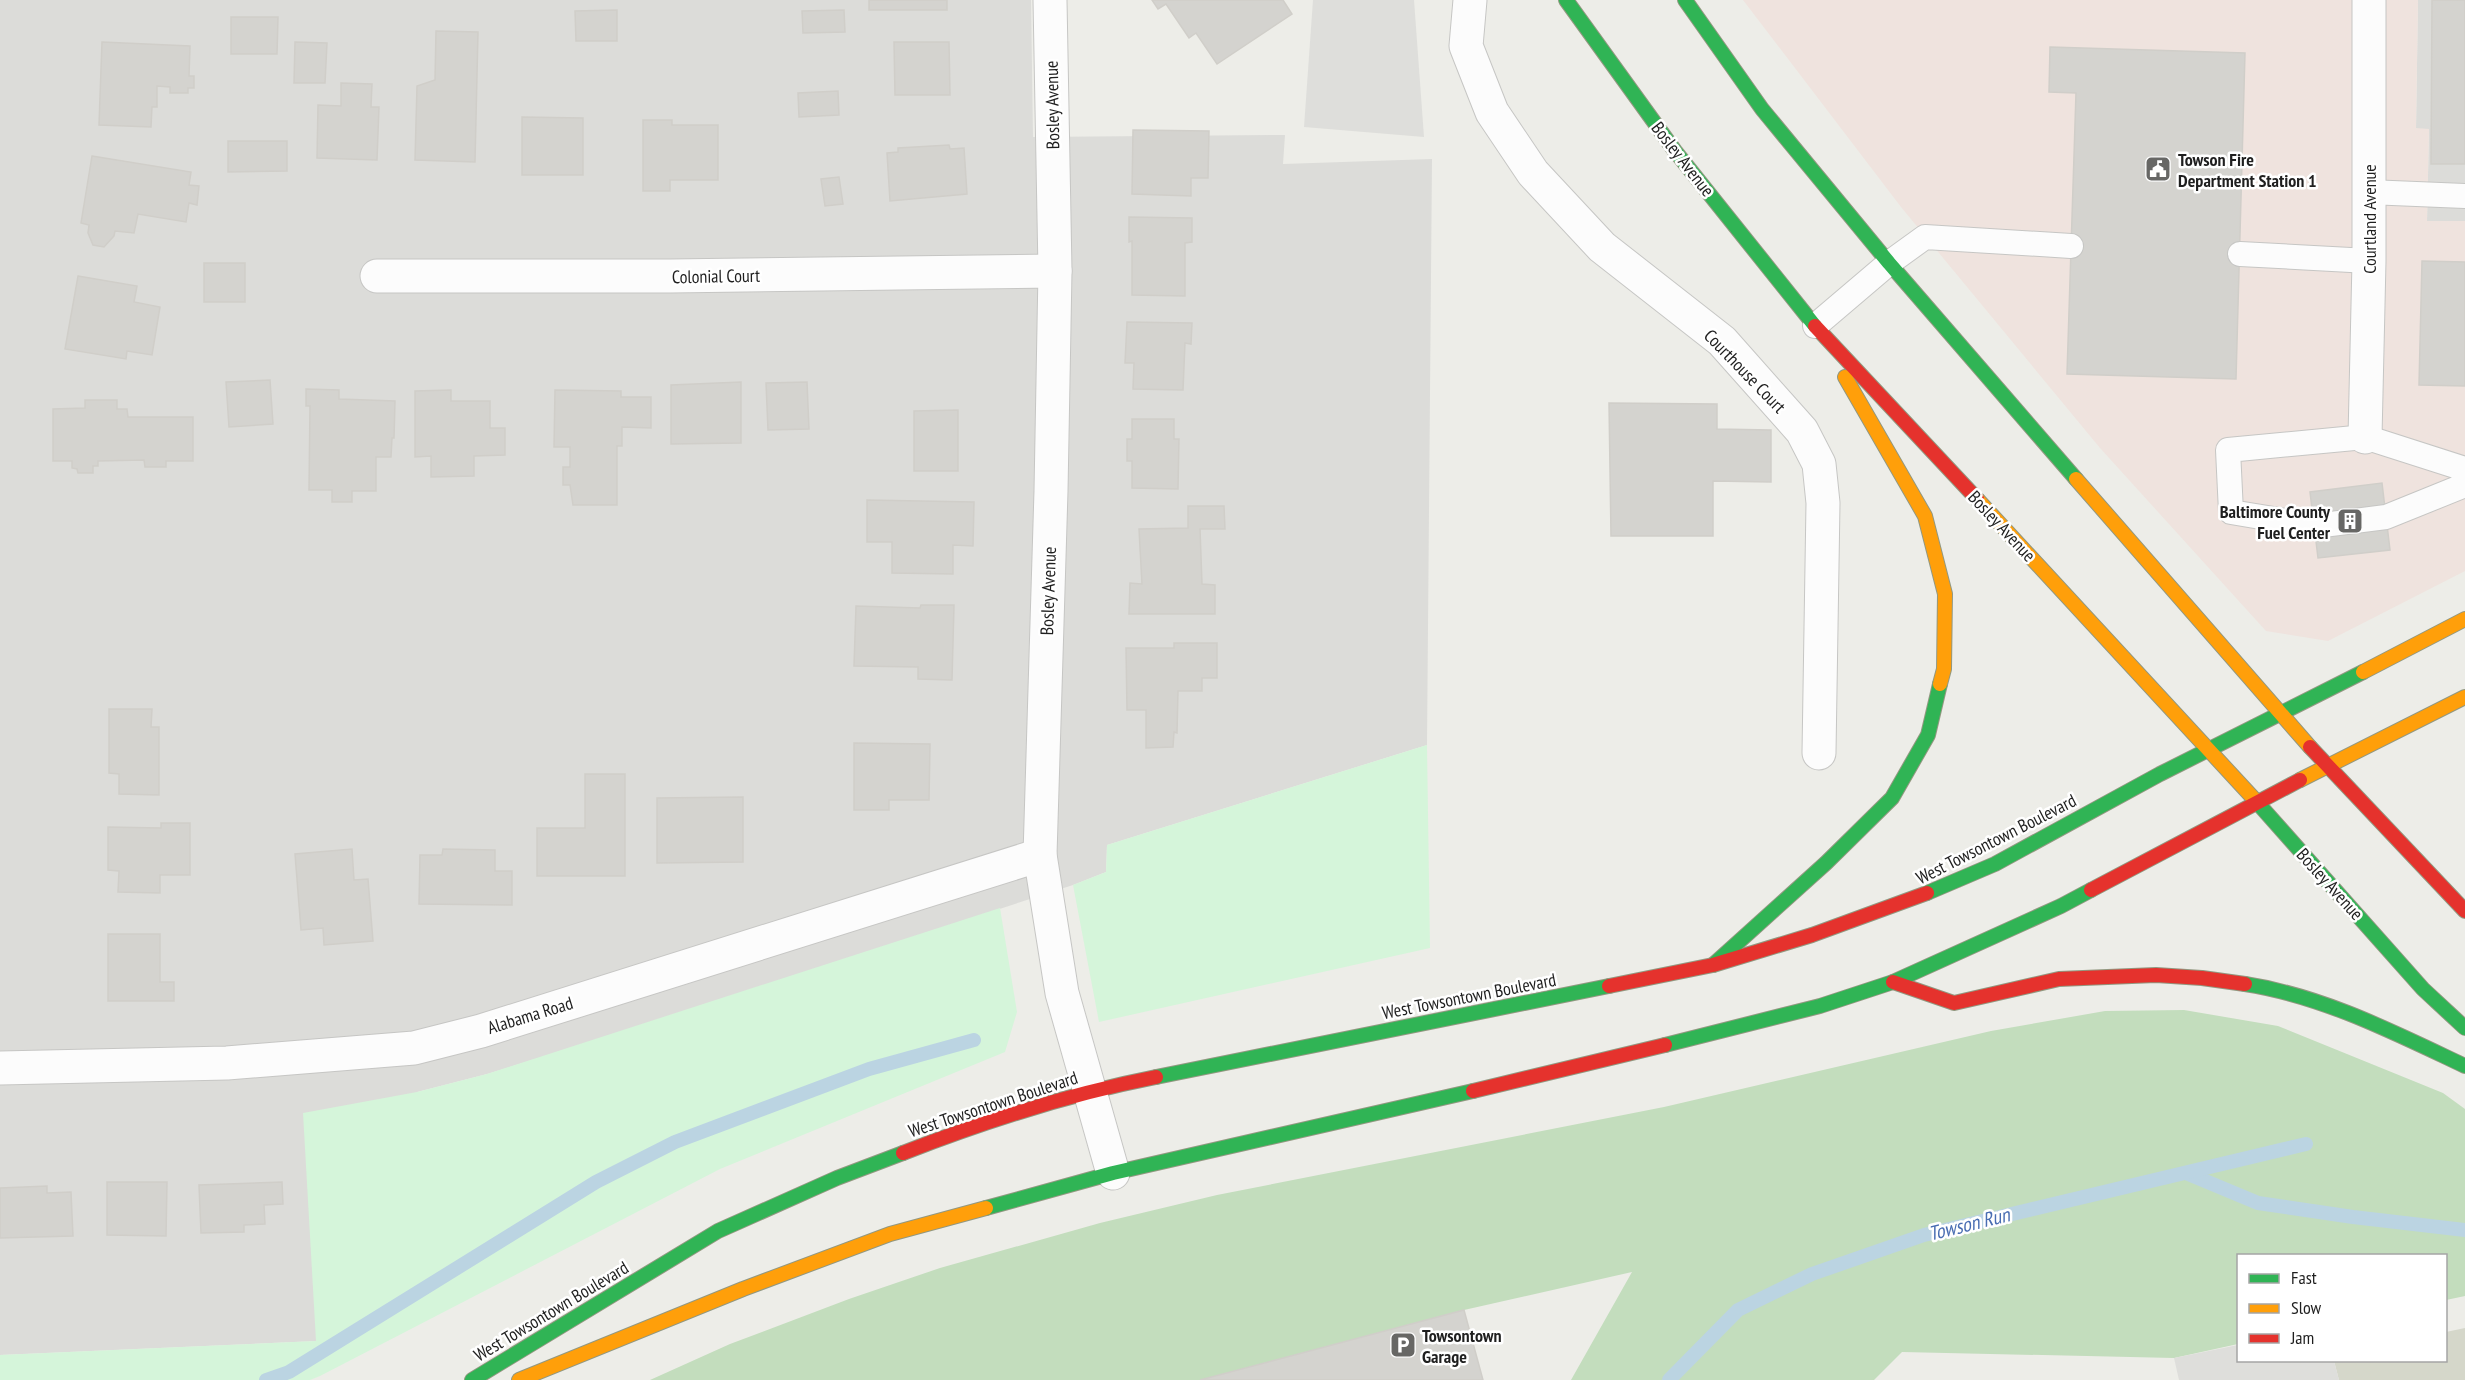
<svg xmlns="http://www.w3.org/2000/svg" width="2465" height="1380" viewBox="0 0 2465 1380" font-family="'PT Sans Narrow',sans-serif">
  <rect width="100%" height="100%" fill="#edede8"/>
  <g fill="#dcdcd9">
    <polygon points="0,0 1031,0 1033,137 1285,135 1283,164 1432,159 1427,745 1107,845 1106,872 1073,885 581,1045 487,1074 417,1092 317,1341 0,1355"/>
    <polygon points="2418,0 2465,0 2465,221 2427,221 2429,129 2416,129"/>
  </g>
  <polygon fill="#efe3de" points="1743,0 2418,0 2416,128 2429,129 2427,221 2465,221 2465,571 2328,641 2266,631 2100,448 1901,207"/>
  <polygon fill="#d5d7ca" points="2465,1328 2465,1380 2339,1380 2334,1361 2446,1360 2446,1332"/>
  <polygon fill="#c3ddbd" points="2184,1010 2278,1026 2443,1093 2465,1109 2465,1296 2446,1300 2446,1256 2238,1256 2238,1344 2174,1358 1902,1352 1874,1380 1571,1380 1632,1272 1464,1310 1200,1380 650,1380 730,1344 849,1299 940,1268 1100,1223 1217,1195 1664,1107 1991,1031 2105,1011"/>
  <g fill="#d5f5da">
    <polygon points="1427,745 1430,948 1099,1022 1073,885 1106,872 1107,845"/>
    <polygon points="1000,908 1017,1012 1005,1052 720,1169 320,1376 310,1380 0,1380 0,1355 316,1341 303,1113 417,1092 487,1074"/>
  </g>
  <g fill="#dededb">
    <polygon points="1313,0 1414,0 1424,137 1304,127"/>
    <polygon points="2238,1345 2238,1360 2334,1361 2339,1380 2179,1380 2174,1358"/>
  </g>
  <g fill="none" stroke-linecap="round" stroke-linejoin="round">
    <g stroke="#bbd4e2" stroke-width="14">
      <polyline points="2186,1173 2258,1203 2353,1217 2465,1230"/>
      <polyline points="266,1380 289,1372 596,1182 675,1142 869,1069 974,1040"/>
      <polyline points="1669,1380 1738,1310 1812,1274 1924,1235 2306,1144"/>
    </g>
  </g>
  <g fill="#d4d3cf" stroke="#d0cec9" stroke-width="1.5">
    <rect x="869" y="0" width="78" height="10"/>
    <polygon points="1152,0 1283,0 1292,14 1217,64 1196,33 1189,38 1166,4 1158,9"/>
    <polygon points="2432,0 2465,0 2465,164 2431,164"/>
    <polygon points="617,10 617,41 576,41 575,11"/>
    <polygon points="844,10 845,32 803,33 802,11"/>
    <polygon points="231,17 278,17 277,54 231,54"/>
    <polygon points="436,31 478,32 475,162 415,160 417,86 435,80"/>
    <polygon points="102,42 190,46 189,76 194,76 194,88 188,88 188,93 170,93 170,87 157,86 157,107 152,107 151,127 99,125"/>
    <polygon points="295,42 327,43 325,83 294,83"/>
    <polygon points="894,42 949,42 950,95 895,95"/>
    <polygon points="2050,47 2245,53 2236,379 2067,374 2076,93 2049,92"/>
    <polygon points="341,83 372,84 371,107 379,107 377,160 317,158 318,105 341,106"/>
    <polygon points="838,91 839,115 799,117 798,93"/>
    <polygon points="522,117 583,118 583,175 522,175"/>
    <polygon points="643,120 672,120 672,125 718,125 718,180 670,180 670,191 643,191"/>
    <polygon points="1133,130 1209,131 1208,178 1191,178 1191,196 1132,194"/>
    <polygon points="228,141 287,141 287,171 228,172"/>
    <polygon points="949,145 950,149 964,148 967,194 890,201 887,153 898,152 898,148"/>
    <polygon points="92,156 191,172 189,185 199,186 197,205 189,203 186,222 138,214 134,233 115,231 114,236 104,247 93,245 88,233 89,225 81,223"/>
    <polygon points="839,177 843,204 825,206 821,179"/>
    <polygon points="1129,217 1192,218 1192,242 1185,243 1185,296 1132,295 1132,241 1129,242"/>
    <polygon points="2422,261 2465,262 2465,386 2419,385"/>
    <rect x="204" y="263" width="41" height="39"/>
    <polygon points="78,276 137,286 134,302 160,307 152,355 127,351 126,359 65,349"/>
    <polygon points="1127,322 1192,323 1191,344 1185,343 1183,390 1133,389 1134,363 1125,363"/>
    <polygon points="270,380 273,424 229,427 226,382"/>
    <polygon points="741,382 741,443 671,444 671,385"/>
    <polygon points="807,382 809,429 768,430 766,383"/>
    <polygon points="306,389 339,390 339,399 395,401 394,438 392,438 391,457 376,457 376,491 352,491 352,502 332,502 332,490 309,490 310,406 306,406"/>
    <polygon points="451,390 451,401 490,401 490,428 505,428 505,455 474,456 474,476 431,477 431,456 415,457 415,391"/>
    <polygon points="555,390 621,391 621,397 651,397 651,428 622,427 622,446 617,446 617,505 573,505 570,485 563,485 563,467 570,467 570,447 554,447"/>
    <polygon points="85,400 117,400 117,409 127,409 128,417 193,417 193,461 166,461 166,467 145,467 144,460 98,461 98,466 93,466 93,473 78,473 77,469 72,468 72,461 53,461 53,409 85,408"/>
    <polygon points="1609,403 1717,404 1717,429 1771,430 1771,482 1713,481 1713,536 1611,536"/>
    <polygon points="958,410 958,471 914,471 914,411"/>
    <polygon points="1132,419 1174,419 1174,439 1179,439 1178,489 1132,488 1132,461 1127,461 1127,439 1132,439"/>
    <polygon points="2382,483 2390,550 2318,558 2310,492"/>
    <polygon points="867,500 974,502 973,546 953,545 953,574 892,573 892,542 867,542"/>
    <polygon points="1188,506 1224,506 1225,529 1200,529 1202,584 1215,585 1215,614 1129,614 1130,583 1142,584 1139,529 1188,528"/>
    <polygon points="921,605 954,605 952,680 918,679 918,667 854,666 856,606 920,608"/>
    <polygon points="1174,643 1217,643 1217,678 1202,678 1202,691 1178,691 1177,733 1174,732 1173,747 1146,748 1146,710 1127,710 1126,648 1174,648"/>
    <polygon points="109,709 152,709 151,727 159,727 159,795 119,794 119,774 109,773"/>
    <polygon points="854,743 930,744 929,800 889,800 889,810 854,810"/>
    <polygon points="585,774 625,774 625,876 537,876 537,828 585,828"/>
    <polygon points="743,797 743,862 657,863 657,798"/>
    <polygon points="161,823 190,823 190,875 160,875 160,893 118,892 119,871 108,870 108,827 161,828"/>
    <polygon points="352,849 354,880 368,879 373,941 324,945 323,928 301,930 295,854"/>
    <polygon points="443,849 495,850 495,871 512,871 512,905 419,904 420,855 442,855"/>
    <polygon points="108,934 160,934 160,982 174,982 174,1001 108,1001"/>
    <polygon points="107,1182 167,1182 166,1236 107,1235"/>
    <polygon points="282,1182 283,1204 264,1205 265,1224 244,1225 244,1232 201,1233 199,1185"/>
    <polygon points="47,1186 47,1193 71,1192 73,1236 0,1238 0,1188"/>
    <polygon points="1464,1310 1483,1380 1200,1380"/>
  </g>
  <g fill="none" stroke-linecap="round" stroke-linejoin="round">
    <g stroke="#c6c6c4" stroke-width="26">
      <g id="lane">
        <polyline points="2368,192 2465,196"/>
        <polyline points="2240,254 2369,261"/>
        <polyline points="1815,326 1889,263 1925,237 2071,246"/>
        <polyline points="2465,469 2365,437 2228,450 2231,512 2315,526 2386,517 2465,485"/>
      </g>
    </g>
    <g stroke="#c6c6c4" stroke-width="35">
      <g id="street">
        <polyline points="1050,0 1055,271 1051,491 1040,855 1062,993 1113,1173"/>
        <polyline points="1470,0 1466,46 1492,112 1533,173 1602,247 1722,341 1802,431 1819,464 1823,503 1819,753"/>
        <polyline points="377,276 670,276 1055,271"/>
        <polyline points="2365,437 2369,261 2369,0"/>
        <polyline points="0,1068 227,1063 414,1048 481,1031 1040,855"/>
      </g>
    </g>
    <g stroke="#929880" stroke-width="16">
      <g id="fast">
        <polyline points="1566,0 1675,151 1815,326"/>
        <polyline points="1685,0 1762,109 1889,263 2076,479"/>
        <polyline points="2255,800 2423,989 2465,1028"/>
        <polyline points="1927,893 1995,864 2160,774 2363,672"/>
        <polyline points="1713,965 1826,863 1892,798 1928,735 1940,684"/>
        <path d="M2245 984C2323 996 2395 1033 2465 1066"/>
        <polyline points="1665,1045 1820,1006 1893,982 2061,906 2091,890"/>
        <polyline points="1156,1077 1609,986"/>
        <polyline points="986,1208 1113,1173 1473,1091"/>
        <polyline points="472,1380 718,1231 837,1178 903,1153"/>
      </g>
    </g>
    <g stroke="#929880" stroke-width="16">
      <g id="slow">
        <polyline points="1845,377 1925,516 1945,594 1944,669 1940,684"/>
        <polyline points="2076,479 2310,747"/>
        <polyline points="1977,499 2255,800"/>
        <polyline points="2363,672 2465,619"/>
        <polyline points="2300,780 2465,697"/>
        <polyline points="519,1380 743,1289 890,1234 986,1208"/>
      </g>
    </g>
    <g stroke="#929880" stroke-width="16">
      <g id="jam">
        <polyline points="1815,326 1977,499"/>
        <polyline points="2310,747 2465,911"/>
        <polyline points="2091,890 2300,780"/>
        <polyline points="1893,982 1954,1003 2059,979 2156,975 2202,978 2245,984"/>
        <polyline points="1609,986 1713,965 1812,935 1927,893"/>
        <polyline points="1473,1091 1665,1045"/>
        <path d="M903 1153C985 1121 1069 1094 1156 1077"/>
      </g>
    </g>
    <use href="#lane" stroke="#fcfcfc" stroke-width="24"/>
    <use href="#street" stroke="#fcfcfc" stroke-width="33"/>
    <use href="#fast" stroke="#30b455" stroke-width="14"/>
    <use href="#slow" stroke="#ff9f0a" stroke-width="14"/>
    <use href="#jam" stroke="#e5322d" stroke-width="14"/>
  </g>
  <defs>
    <g id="civic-square" transform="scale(1.35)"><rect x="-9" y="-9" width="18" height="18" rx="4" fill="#676765" stroke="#fff"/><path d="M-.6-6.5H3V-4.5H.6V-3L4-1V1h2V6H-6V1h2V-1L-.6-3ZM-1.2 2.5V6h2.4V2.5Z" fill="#fff"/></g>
    <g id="building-square" transform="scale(1.35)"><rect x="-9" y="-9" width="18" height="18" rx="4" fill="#676765" stroke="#fff"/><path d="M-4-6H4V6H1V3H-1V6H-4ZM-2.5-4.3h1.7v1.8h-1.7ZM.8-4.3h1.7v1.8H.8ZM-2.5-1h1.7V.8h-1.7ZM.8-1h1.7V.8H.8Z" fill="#fff"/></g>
    <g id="parking-square" transform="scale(1.35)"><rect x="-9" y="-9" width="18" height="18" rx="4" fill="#676765" stroke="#fff"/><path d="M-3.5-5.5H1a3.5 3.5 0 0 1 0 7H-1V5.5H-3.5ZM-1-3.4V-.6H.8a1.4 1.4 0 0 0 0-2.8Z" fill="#fff"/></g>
  </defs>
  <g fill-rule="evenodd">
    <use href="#civic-square" x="2158" y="169"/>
    <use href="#building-square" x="2350" y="521"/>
    <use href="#parking-square" x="1403" y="1345"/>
  </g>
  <g text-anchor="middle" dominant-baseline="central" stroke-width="5" stroke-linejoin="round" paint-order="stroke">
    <g font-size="18" fill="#1f1f1f" stroke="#fff">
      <text transform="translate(1052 105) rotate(-91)">Bosley Avenue</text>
      <text transform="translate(1683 159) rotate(52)">Bosley Avenue</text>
      <text transform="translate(2369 219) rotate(-90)">Courtland Avenue</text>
      <text transform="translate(716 276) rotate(-1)">Colonial Court</text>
      <text transform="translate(1745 371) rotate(46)">Courthouse Court</text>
      <text transform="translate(2002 526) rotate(47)">Bosley Avenue</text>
      <text transform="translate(1048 591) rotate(-88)">Bosley Avenue</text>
      <text transform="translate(1996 839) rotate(-27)">West Towsontown Boulevard</text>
      <text transform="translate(2330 884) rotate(48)">Bosley Avenue</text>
      <text transform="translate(1469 996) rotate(-11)">West Towsontown Boulevard</text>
      <text transform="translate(530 1015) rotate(-17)">Alabama Road</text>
      <text transform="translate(993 1104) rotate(-18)">West Towsontown Boulevard</text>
      <text transform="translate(551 1311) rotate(-31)">West Towsontown Boulevard</text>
    </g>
    <g font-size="18" font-weight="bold" fill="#1f1f1f" stroke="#fff" text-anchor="start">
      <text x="2178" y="159">Towson Fire<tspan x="2178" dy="21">Department Station 1</tspan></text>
      <text x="2330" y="511" text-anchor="end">Baltimore County<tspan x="2330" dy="21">Fuel Center</tspan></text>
      <text x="1422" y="1335">Towsontown<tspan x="1422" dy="21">Garage</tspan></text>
    </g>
    <g font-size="20" font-style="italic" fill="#496db2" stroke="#fff">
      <text transform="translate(1969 1224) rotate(-14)">Towson Run</text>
    </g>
  </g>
  <rect x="2237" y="1254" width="210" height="108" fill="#ffffff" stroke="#a5a5a5" stroke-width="1.5"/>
  <rect x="2249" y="1274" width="30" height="9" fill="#30b455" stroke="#a5a5a5" stroke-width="1.5"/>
  <text x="2291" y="1284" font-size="18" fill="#1f1f1f">Fast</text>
  <rect x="2249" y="1304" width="30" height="9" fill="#ff9f0a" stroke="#a5a5a5" stroke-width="1.5"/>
  <text x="2291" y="1314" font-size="18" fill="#1f1f1f">Slow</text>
  <rect x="2249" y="1334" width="30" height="9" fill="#e5322d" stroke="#a5a5a5" stroke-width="1.5"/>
  <text x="2291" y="1344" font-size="18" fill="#1f1f1f">Jam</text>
</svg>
